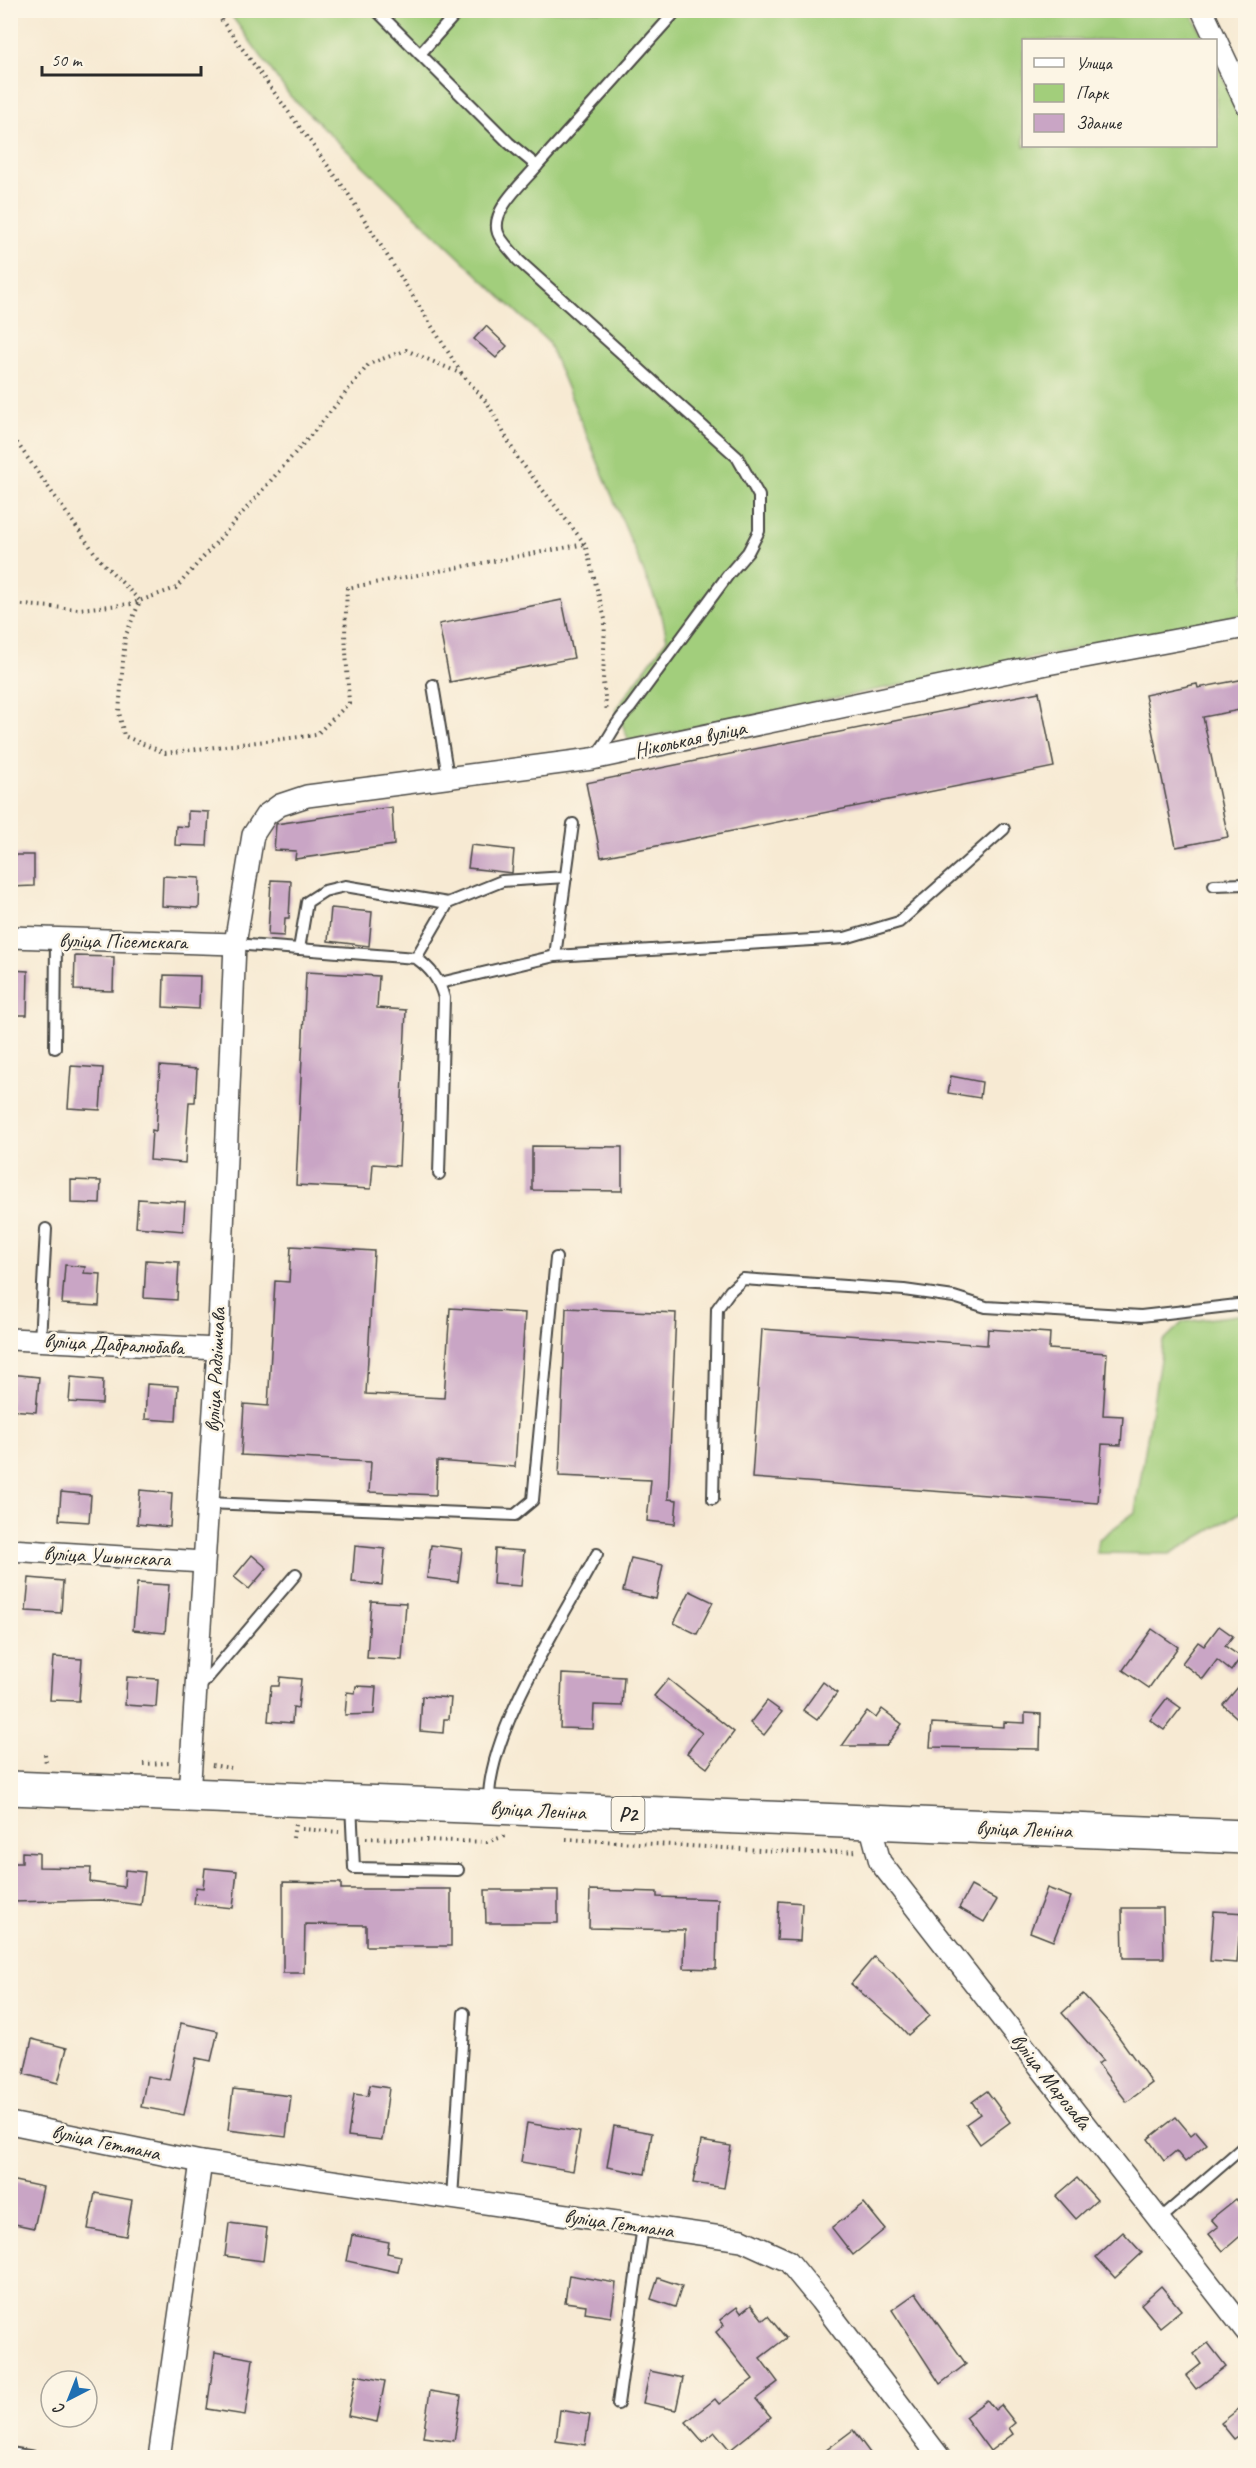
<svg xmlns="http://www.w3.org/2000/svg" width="1256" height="2468" viewBox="0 0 1256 2468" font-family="Caveat,sans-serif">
  <rect width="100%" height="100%" fill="#fcf5e5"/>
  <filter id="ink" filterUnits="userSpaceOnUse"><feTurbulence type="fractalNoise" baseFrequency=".0167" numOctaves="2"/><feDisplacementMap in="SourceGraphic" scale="12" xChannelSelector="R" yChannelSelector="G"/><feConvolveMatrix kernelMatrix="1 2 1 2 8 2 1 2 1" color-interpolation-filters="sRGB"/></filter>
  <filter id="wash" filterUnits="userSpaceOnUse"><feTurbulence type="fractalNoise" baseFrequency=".008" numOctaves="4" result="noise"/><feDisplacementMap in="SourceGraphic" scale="24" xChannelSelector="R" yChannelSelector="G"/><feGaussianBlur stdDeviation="1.35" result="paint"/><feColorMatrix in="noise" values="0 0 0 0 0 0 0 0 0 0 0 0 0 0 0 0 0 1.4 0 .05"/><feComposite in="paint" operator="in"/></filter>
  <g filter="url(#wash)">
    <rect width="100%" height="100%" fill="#f7ead3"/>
    <g fill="#a2ce7b" stroke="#667c53" stroke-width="1.5">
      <polygon points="228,11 1190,11 1205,40 1024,40 1024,146 1216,146 1216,63 1245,126 1245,614 629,741 616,709 667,639 662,616 548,342 290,96"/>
      <polygon points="1245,1314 1245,1510 1170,1554 1096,1553 1098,1540 1135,1512 1163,1341 1183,1322"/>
    </g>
    <g id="blocks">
      <g fill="#c9a5c5">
        <polygon points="486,326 507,346 496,358 474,339"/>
        <polygon points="562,600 574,658 450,682 439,624"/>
        <polygon points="1245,679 1245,709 1203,717 1228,837 1176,847 1145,695 1197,684 1198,688"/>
        <polygon points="1039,692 1054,767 601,857 586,783"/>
        <polygon points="392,807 394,845 295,859 296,851 274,850 276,824"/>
        <polygon points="188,811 209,812 207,846 175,845 176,826 188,827"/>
        <polygon points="471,845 514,850 512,873 468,868"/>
        <polygon points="10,855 34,855 34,886 10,887"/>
        <polygon points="163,876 200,878 199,908 162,906"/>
        <polygon points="271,880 291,881 289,918 285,918 284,936 268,935"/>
        <polygon points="331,908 372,912 369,946 328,941"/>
        <polygon points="75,956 114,957 113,991 74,990"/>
        <polygon points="10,970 28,971 27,1015 10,1015"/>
        <polygon points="306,972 379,976 377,1008 406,1010 399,1166 373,1164 371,1189 296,1185"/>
        <polygon points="164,975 200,976 199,1009 163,1007"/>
        <polygon points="71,1066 103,1068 100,1110 68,1108"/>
        <polygon points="160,1066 197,1069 195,1102 189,1102 185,1163 150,1160 152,1130 156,1131"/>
        <polygon points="951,1076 982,1082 980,1098 948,1093"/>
        <polygon points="532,1146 622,1147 622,1191 532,1190"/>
        <polygon points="71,1180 101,1181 100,1204 71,1203"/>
        <polygon points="138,1199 185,1202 183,1231 136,1227"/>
        <polygon points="291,1246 374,1251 366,1394 444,1398 450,1308 525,1313 515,1467 437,1461 436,1495 369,1492 371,1462 241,1455 244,1404 268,1406 275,1281 289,1282"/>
        <polygon points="146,1260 179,1262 177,1300 144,1298"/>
        <polygon points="65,1265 85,1267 84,1273 101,1274 99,1306 62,1304"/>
        <polygon points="566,1308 676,1313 668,1499 677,1500 675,1524 647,1521 651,1480 559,1476"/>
        <polygon points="762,1329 987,1345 988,1329 1050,1333 1049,1349 1107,1353 1103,1415 1123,1416 1121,1445 1102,1444 1098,1503 752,1478"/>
        <polygon points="10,1374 39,1377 36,1412 10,1410"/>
        <polygon points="71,1377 103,1380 102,1404 69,1402"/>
        <polygon points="147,1384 178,1386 176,1421 145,1419"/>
        <polygon points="140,1490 172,1493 170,1527 137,1524"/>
        <polygon points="61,1492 91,1495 89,1522 59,1520"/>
        <polygon points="431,1545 462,1549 458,1582 427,1578"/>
        <polygon points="355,1546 385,1549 382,1585 352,1582"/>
        <polygon points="495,1549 524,1551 521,1586 493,1584"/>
        <polygon points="252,1555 267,1568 249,1589 234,1577"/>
        <polygon points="631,1558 663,1565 656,1599 623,1591"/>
        <polygon points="29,1578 63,1581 61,1613 26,1611"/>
        <polygon points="137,1583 169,1585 165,1633 133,1630"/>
        <polygon points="690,1591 713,1602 697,1634 674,1623"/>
        <polygon points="371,1601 406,1603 402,1660 367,1658"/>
        <polygon points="1219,1626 1233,1636 1225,1646 1241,1657 1231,1671 1217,1660 1203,1679 1182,1663 1198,1642 1204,1646"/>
        <polygon points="1152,1629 1178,1647 1149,1688 1123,1670"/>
        <polygon points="53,1657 82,1659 79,1701 50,1700"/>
        <polygon points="562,1674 624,1677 622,1706 594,1705 593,1729 560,1728"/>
        <polygon points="127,1677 158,1679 156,1707 125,1705"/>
        <polygon points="280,1677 301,1679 298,1708 293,1707 292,1723 268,1721 271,1686 279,1686"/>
        <polygon points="668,1679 734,1732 707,1768 687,1753 702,1733 654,1696"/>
        <polygon points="1245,1679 1245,1725 1223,1705"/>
        <polygon points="823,1682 837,1693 817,1720 803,1710"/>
        <polygon points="356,1686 376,1687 374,1714 345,1715 347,1692 355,1693"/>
        <polygon points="422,1696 451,1698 449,1719 444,1719 443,1733 420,1731"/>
        <polygon points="1167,1698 1181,1708 1164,1730 1150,1720"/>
        <polygon points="767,1701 782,1712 764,1735 750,1723"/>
        <polygon points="882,1709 902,1724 886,1746 842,1746 867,1711 876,1718"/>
        <polygon points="1025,1713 1041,1714 1040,1749 930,1747 932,1723 1004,1727 1004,1722 1025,1723"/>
        <polygon points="22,1852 39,1853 39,1867 91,1868 90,1882 124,1887 125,1870 145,1872 141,1905 101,1900 11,1902 12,1863 22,1863"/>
        <polygon points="205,1868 237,1871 233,1908 194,1904 196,1887 203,1888"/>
        <polygon points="283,1882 341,1883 341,1889 451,1889 451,1946 366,1946 366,1925 305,1924 304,1973 283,1973"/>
        <polygon points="971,1886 997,1900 984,1922 959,1908"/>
        <polygon points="1047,1888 1071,1897 1053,1941 1030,1932"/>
        <polygon points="485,1890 558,1890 558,1923 486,1923"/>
        <polygon points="590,1890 657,1892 657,1897 718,1899 716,1969 684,1968 685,1930 589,1928"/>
        <polygon points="779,1901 802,1903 800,1941 777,1940"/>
        <polygon points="1122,1908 1163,1908 1164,1958 1123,1958"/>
        <polygon points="1214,1911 1245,1913 1245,1937 1239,1937 1237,1963 1210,1961"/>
        <polygon points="874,1957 894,1974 930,2016 908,2035 896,2022 851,1984"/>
        <polygon points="1083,1994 1108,2022 1152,2083 1127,2102 1098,2064 1103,2060 1062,2013"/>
        <polygon points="181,2023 218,2031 211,2061 196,2058 184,2115 141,2107 147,2076 169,2080"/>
        <polygon points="32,2039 67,2048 58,2083 24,2074"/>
        <polygon points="370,2085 389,2088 382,2140 348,2136 354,2094 368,2096"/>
        <polygon points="233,2089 291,2096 286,2137 228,2130"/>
        <polygon points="987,2091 1010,2122 980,2144 966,2124 980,2114 972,2102"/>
        <polygon points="1176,2117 1191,2135 1196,2131 1207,2144 1185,2162 1176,2151 1164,2161 1148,2139"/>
        <polygon points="527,2123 580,2132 573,2171 521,2162"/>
        <polygon points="614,2126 652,2133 645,2174 607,2167"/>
        <polygon points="701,2141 731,2146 724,2188 693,2183"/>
        <polygon points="1077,2178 1097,2200 1076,2219 1056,2196"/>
        <polygon points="10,2180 43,2187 34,2228 10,2223"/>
        <polygon points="95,2193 132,2200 126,2236 88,2229"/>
        <polygon points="1236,2199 1245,2210 1245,2232 1223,2251 1209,2234 1218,2227 1211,2219"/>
        <polygon points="864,2203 885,2229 853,2255 832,2228"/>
        <polygon points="229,2223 267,2228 263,2261 225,2256"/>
        <polygon points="1123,2232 1142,2253 1115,2278 1096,2257"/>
        <polygon points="352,2235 389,2242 387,2253 401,2256 398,2272 347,2261"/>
        <polygon points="569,2275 616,2283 611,2317 585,2313 586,2305 565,2302"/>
        <polygon points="658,2278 682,2286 675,2307 651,2299"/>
        <polygon points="1161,2286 1181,2310 1160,2327 1141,2304"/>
        <polygon points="916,2293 966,2364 940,2384 892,2310"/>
        <polygon points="751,2305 763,2320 768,2316 786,2338 760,2358 778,2382 756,2399 771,2417 730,2450 715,2432 703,2442 686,2422 715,2399 719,2404 753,2379 716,2332 724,2325 720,2320 737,2307 741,2313"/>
        <polygon points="1208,2343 1226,2366 1196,2389 1186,2376 1201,2364 1194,2354"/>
        <polygon points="215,2352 253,2359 245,2415 207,2409"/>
        <polygon points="650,2371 683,2378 676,2410 643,2403"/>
        <polygon points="356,2375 385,2381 377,2422 348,2416"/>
        <polygon points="430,2391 461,2396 454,2441 423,2437"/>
        <polygon points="987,2400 995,2410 1001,2405 1015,2423 1009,2428 1013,2434 990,2451 965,2417"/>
        <polygon points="1245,2404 1245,2431 1234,2439 1221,2423"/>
        <polygon points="560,2410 590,2415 585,2445 556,2441"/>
        <polygon points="853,2430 873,2457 817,2457"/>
      </g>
    </g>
  </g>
  <g filter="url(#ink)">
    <use href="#blocks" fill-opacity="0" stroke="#4a4844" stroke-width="1.5"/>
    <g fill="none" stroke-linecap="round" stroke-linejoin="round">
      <g stroke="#4a4844" stroke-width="14">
        <g id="service">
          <path d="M376 10 509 143 537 166C524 182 490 210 498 233 501 242 513 252 518 260L737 457 759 496V531L748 552 728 575 630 708C614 722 610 741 595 756"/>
          <polyline points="420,54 459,10"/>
          <polyline points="537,166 677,10"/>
          <polyline points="433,685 448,777"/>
          <polyline points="1214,885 1246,884"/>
          <path d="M235 944 416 958C431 969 439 979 444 998L439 1174"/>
          <polyline points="299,949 307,902 324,891 345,886 448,903"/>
          <polyline points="555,956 573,824"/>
          <polyline points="416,958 448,903 502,881 566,877"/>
          <polyline points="440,983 555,956 845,938 899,922 1004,829"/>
          <polyline points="55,1048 56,939"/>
          <polyline points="40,1341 46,1229"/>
          <polyline points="713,1499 717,1309 730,1291 743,1279 904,1290 954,1297 986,1307 1141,1316 1246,1304"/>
          <polyline points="207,1503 515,1515 533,1500 556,1258"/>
          <polyline points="199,1688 296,1574"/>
          <polyline points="351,1804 354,1868 458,1870"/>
          <path d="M489 1804C486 1734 563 1618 597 1554"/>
          <polyline points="452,2198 464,2013"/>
          <polyline points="1159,2220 1242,2148 1246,2151"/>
          <polyline points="618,2404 643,2226"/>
          <polyline points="10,2453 41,2458"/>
        </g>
      </g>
      <g stroke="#4a4844" stroke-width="24">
        <g id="minor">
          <polyline points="1202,10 1246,104"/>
          <polyline points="10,937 235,944"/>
          <polyline points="10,1339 218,1349"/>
          <polyline points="10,1550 203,1562"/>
          <polyline points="189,1795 218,1349 235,944 253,835 266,815 280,805 307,796 592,759 1047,664 1246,627"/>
          <polyline points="870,1824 880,1862 1246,2331"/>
          <polyline points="10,2123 201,2162"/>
          <polyline points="159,2458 201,2162 742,2240 788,2261 820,2300 940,2458"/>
        </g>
      </g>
      <g stroke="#4a4844" stroke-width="36">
        <polyline id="primary" points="10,1788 1246,1837"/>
      </g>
      <g stroke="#4a4844" stroke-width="4" stroke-dasharray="1.5 4.5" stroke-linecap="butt">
        <polyline points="214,10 347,192 462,374"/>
        <polyline points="10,433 99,559 140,601 125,637 119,712 124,736 165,753 316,735 349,703 345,634 347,588 585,544"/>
        <polyline points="10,604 79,609 131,604 176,588 318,427 369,364 406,350 462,374 488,404 517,457 585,544 605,619 603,682 607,712"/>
        <polyline points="45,1754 46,1765"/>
        <polyline points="143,1764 171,1763"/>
        <polyline points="212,1765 231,1768"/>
        <polyline points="302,1829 339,1832"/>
        <polyline points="293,1838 295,1824"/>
        <polyline points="366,1838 487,1842 505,1836"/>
        <polyline points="566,1839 813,1853 858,1851"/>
      </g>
      <use href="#service" stroke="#fff" stroke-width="10"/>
      <use href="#minor" stroke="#fff" stroke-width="21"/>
      <use href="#primary" stroke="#fff" stroke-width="33"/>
    </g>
  </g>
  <g text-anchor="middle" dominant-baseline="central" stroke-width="5" stroke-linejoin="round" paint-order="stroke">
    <rect fill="#fcf5e5" stroke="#6a6863" stroke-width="1.5" x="611.5" y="1797" width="33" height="34" rx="4.5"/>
    <g font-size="20" font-weight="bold" fill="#2b2b2b">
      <text x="628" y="1814">Р2</text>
    </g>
    <g font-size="21" fill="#2b2b2b" stroke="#fcf5e5">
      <text transform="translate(690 739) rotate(-12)">Ніколькая вуліца</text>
      <text transform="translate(123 941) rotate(1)">вуліца Пісемскага</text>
      <text transform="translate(114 1344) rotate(3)">вуліца Дабралюбава</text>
      <text transform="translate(215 1370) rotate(-87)">вуліца Радзішчава</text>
      <text transform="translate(107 1556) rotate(3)">вуліца Ушынскага</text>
      <text transform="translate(538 1810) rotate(3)">вуліца Леніна</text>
      <text transform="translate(1024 1829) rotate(2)">вуліца Леніна</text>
      <text transform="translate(1051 2081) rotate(52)">вуліца Марозава</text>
      <text transform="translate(106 2142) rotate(12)">вуліца Гетмана</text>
      <text transform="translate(619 2223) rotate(8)">вуліца Гетмана</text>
    </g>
  </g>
  <rect width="1256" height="2468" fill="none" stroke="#fcf5e5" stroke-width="36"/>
  <rect x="1022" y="39" width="195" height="108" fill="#fcf5e5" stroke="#a8a49b" stroke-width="1.5"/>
  <rect x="1034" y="58" width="30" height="9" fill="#ffffff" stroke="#a8a49b" stroke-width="1.5"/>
  <text x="1076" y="69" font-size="18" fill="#2b2b2b">Улица</text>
  <rect x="1034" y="84" width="30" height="18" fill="#a2ce7b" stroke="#a8a49b" stroke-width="1.5"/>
  <text x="1076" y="99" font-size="18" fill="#2b2b2b">Парк</text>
  <rect x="1034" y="114" width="30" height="18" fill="#c9a5c5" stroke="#a8a49b" stroke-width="1.5"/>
  <text x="1076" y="129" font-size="18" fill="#2b2b2b">Здание</text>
  <g transform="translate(69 2399) rotate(222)"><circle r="28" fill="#fcf5e5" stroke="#a8a49b" stroke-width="1.5"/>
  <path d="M0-4.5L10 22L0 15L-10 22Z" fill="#1f6fb2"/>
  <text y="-9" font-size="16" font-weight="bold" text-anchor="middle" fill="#2b2b2b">С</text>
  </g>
  <path d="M42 66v9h159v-9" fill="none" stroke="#2b2b2b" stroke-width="3"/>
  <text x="51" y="66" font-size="18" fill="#2b2b2b" stroke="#fcf5e5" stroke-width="4.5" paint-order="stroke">50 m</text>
</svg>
